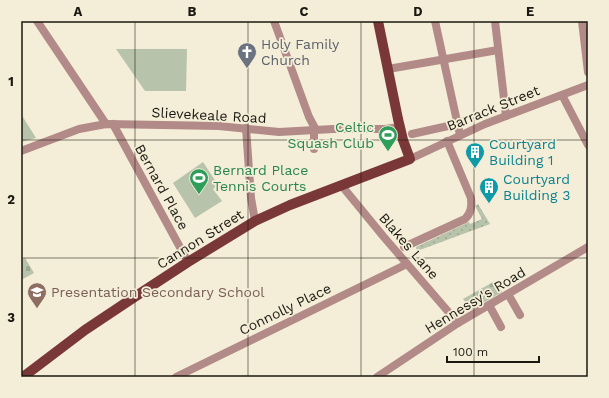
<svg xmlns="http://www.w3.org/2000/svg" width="609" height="398" viewBox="0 0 609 398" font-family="'Work Sans',sans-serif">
  <defs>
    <pattern id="cemetery-stones" width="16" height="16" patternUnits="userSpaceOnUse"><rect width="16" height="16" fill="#b7c3aa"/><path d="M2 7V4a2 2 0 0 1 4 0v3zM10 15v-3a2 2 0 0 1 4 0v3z" fill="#9da791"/></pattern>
    <pattern id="garden-dots" width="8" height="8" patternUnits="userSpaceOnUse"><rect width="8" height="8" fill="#b7c3aa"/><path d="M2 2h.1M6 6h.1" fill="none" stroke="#9da791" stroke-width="1.8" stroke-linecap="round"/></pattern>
  </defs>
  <rect width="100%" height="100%" fill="#f4edd7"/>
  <g fill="#b7c3aa">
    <polygon points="116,49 187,49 186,91 145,91"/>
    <polygon points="21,114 36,138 21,142"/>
    <polygon points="203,162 218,185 213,189 222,201 195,218 173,183"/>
  </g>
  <g fill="url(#cemetery-stones)">
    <polygon points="25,258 34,273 21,280 21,260"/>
    <polygon points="495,281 502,292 471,310 463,299"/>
  </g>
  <polygon fill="url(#garden-dots)" points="478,204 490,224 417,251 416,247 469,222 470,224 482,219 475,206"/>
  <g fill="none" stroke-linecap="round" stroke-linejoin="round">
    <g stroke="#b28a88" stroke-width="8">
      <polyline points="37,21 106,124"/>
      <polyline points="274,21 309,117 316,130"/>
      <polyline points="435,21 460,135"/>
      <polyline points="495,21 506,116"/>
      <polyline points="582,21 588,72"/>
      <polyline points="388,69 498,50"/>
      <polyline points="562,95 588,145"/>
      <polyline points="113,124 188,262"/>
      <polyline points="246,128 251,198 255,221"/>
      <polyline points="412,134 457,124"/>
      <polyline points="314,149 314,130"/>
      <polyline points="21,151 79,129 106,124 219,126 279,132 333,129 385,129 400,127"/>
      <polyline points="410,159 485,124 588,85"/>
      <polyline points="342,186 383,236 458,323"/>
      <path d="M404 247 465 219C471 213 472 207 471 198L447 141"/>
      <polyline points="508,294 520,315"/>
      <polyline points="489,305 501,327"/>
      <polyline points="176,377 407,264"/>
      <polyline points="377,377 458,323 588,247"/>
    </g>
    <polyline stroke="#793837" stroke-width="10" points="23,377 85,330 133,298 188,262 255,221 290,205 410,159 403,140 398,119 378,21"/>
  </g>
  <path fill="none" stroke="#1a1810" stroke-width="1" stroke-opacity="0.55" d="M135 21V377M248 21V377M361 21V377M474 21V377M21 140H588M21 258H588"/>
  <defs>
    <g id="church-pin" transform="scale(1)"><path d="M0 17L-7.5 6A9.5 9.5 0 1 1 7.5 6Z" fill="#6b7280" stroke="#f4edd7"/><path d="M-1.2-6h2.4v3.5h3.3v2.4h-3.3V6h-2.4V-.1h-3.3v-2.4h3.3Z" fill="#fff"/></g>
    <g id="stadium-pin" transform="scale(1)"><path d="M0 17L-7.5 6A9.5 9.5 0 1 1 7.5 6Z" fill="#2e9e5b" stroke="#f4edd7"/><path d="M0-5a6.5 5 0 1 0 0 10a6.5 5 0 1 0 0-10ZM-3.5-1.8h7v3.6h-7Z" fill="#fff"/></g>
    <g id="building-pin" transform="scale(1)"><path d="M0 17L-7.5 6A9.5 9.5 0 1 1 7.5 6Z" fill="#0f9aa8" stroke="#f4edd7"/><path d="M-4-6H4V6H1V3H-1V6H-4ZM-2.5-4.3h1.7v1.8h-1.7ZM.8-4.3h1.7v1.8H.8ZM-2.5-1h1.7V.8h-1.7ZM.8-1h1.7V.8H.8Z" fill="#fff"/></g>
    <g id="school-pin" transform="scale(1)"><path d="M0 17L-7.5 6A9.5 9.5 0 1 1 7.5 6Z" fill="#8d6e63" stroke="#f4edd7"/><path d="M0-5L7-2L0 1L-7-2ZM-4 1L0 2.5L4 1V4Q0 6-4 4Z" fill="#fff"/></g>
  </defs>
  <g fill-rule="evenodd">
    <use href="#church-pin" x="247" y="52"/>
    <use href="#stadium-pin" x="388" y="135"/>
    <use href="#building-pin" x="475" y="152"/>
    <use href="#stadium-pin" x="199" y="178"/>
    <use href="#building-pin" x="489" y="187"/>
    <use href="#school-pin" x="37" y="292"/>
  </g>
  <g text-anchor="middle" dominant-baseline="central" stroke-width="3.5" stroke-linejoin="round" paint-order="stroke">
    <g font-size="14" fill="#5b616d" stroke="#f4edd7" text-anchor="start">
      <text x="261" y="44">Holy Family<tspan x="261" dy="16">Church</tspan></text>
    </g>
    <g font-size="14" fill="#1a1810" stroke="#f4edd7">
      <text transform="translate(493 108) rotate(-22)">Barrack Street</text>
      <text transform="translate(209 115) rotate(3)">Slievekeale Road</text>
      <text transform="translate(162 187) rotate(61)">Bernard Place</text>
      <text transform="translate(200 239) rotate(-32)">Cannon Street</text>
      <text transform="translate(409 246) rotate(49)">Blakes Lane</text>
      <text transform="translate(475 300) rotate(-31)">Hennessy's Road</text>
      <text transform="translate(285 309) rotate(-26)">Connolly Place</text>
    </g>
    <g font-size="14" fill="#27864d" stroke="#f4edd7" text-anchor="end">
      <text x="374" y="127">Celtic<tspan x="374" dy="16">Squash Club</tspan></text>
      <text x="213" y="170" text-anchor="start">Bernard Place<tspan x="213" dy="16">Tennis Courts</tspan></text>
    </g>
    <g font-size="14" fill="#0d838f" stroke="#f4edd7" text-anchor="start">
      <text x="489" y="144">Courtyard<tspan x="489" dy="16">Building 1</tspan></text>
      <text x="503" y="179">Courtyard<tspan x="503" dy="16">Building 3</tspan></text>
    </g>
    <g font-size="14" fill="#785e54" stroke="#f4edd7" text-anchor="start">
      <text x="51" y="292">Presentation Secondary School</text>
    </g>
  </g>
  <rect width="609" height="398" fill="none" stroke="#f4edd7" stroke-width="44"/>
  <path d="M447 356v6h92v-6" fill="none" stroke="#1a1810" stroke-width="2"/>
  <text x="453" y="356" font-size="12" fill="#1a1810" stroke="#f4edd7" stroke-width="3" paint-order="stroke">100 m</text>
  <rect x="22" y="22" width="565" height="354" fill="none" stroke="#1a1810" stroke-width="1.5"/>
  <g font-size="13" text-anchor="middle" font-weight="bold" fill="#1a1810">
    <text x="78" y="16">A</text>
    <text x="192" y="16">B</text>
    <text x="304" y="16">C</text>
    <text x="418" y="16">D</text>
    <text x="530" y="16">E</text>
    <text x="11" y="86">1</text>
    <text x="11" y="204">2</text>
    <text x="11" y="322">3</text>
  </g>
</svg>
